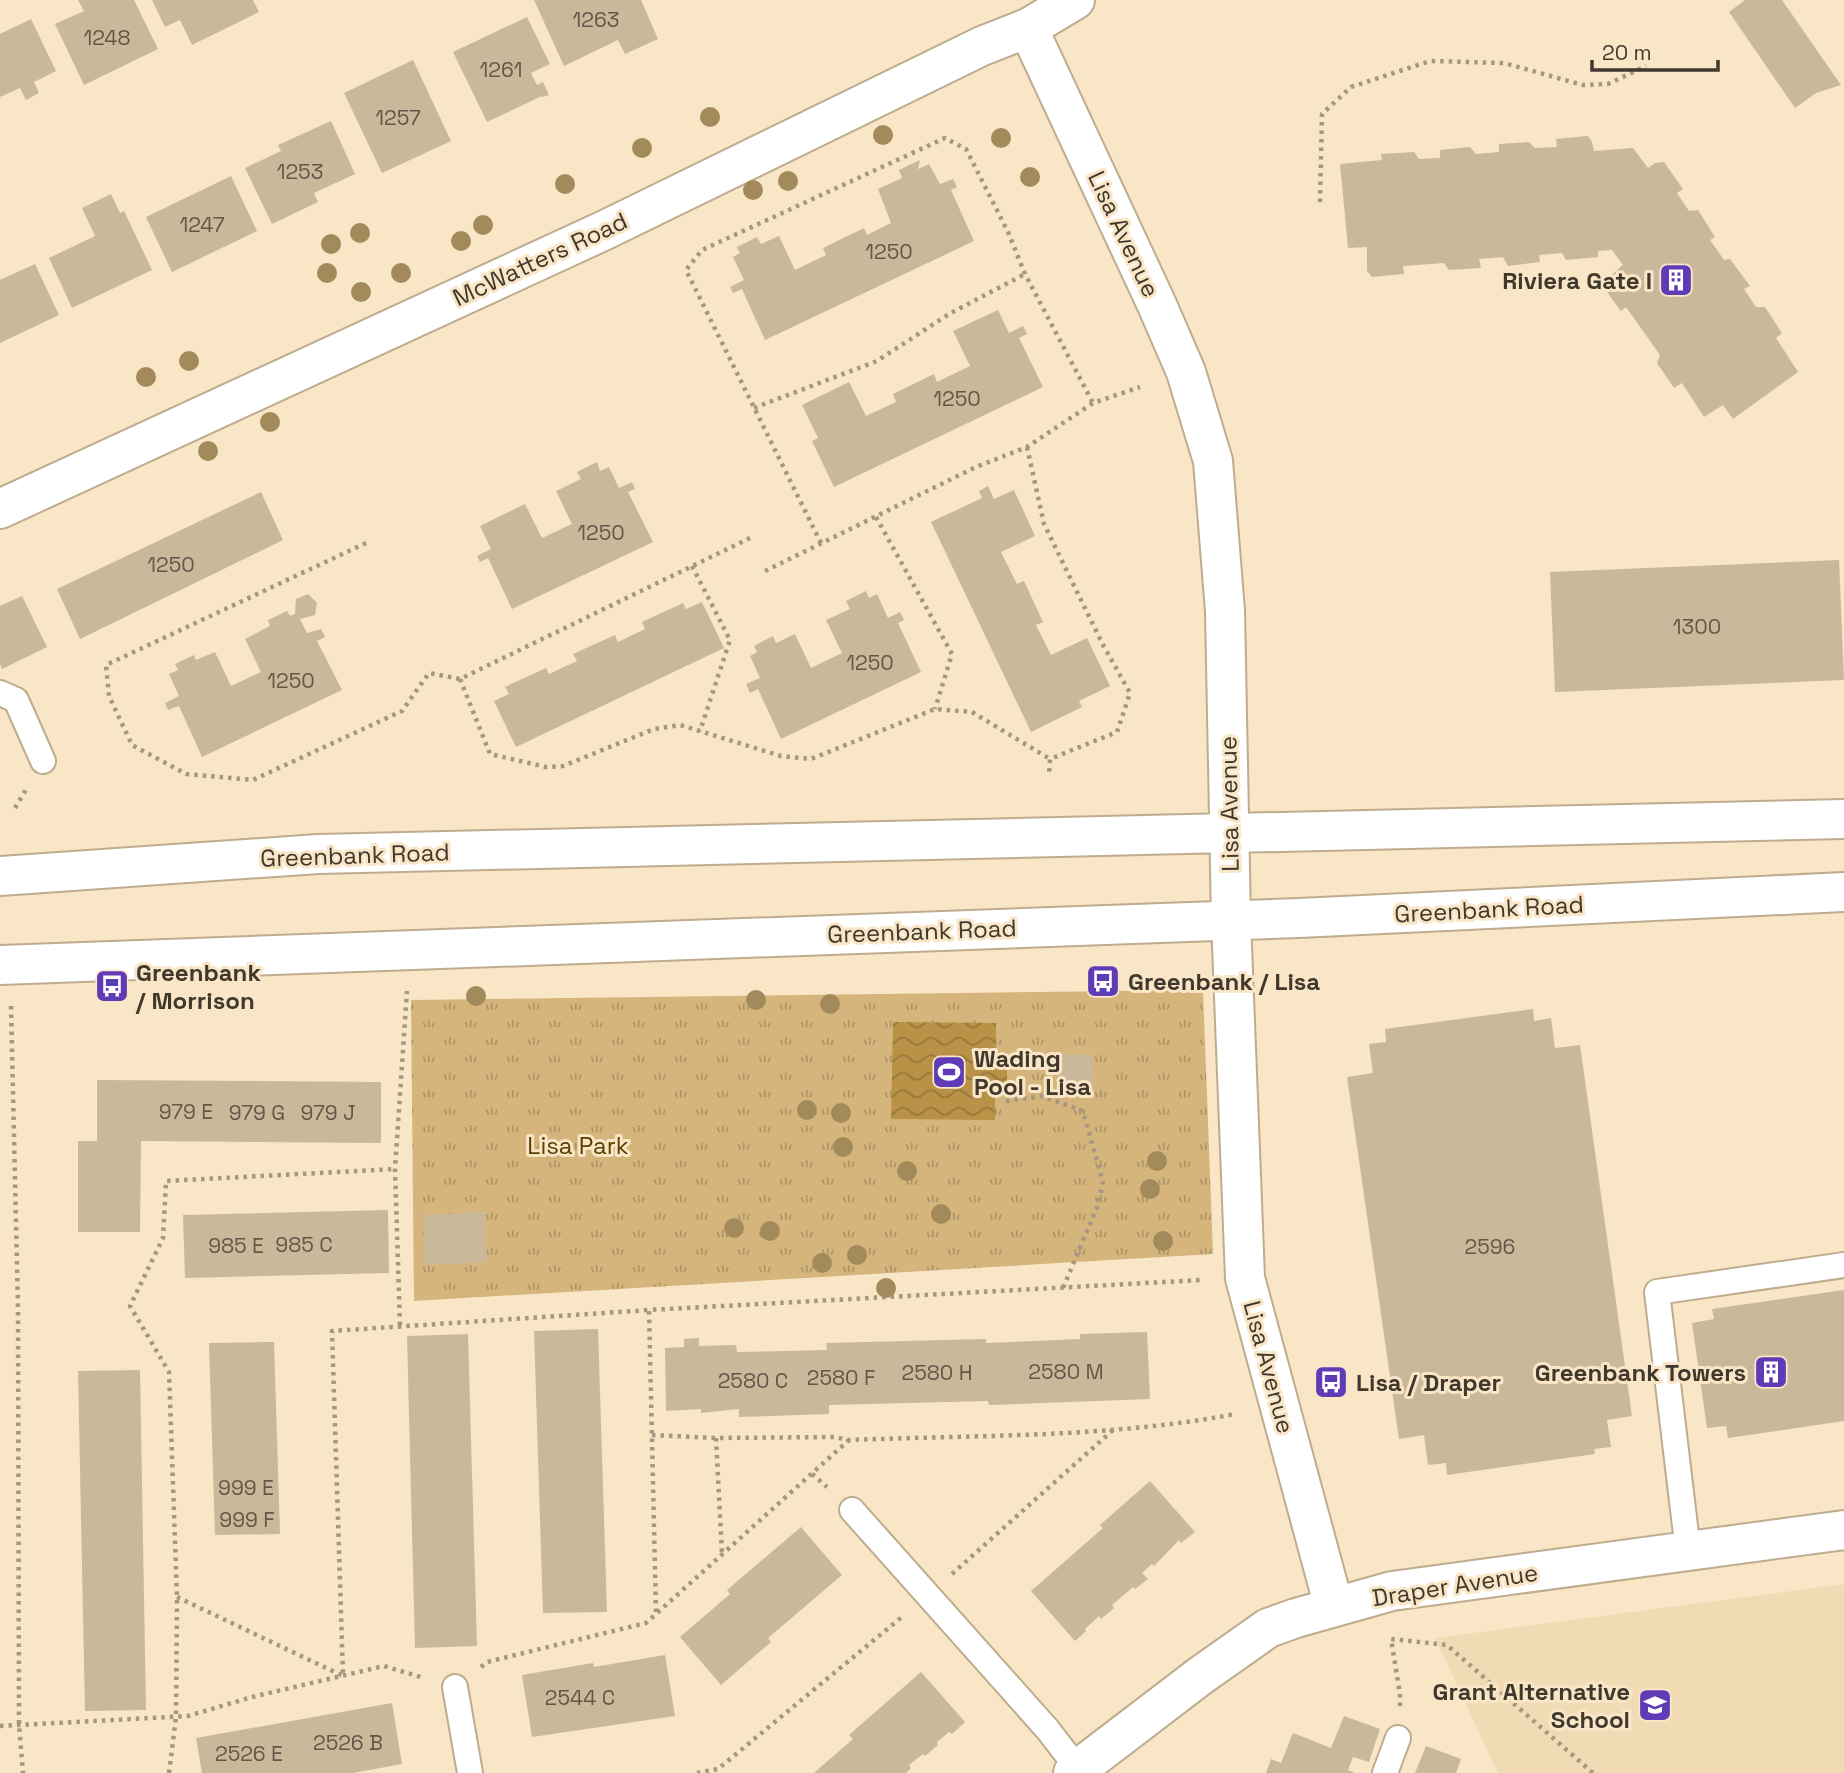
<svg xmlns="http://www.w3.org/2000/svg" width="1844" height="1773" viewBox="0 0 1844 1773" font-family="'Space Grotesk',sans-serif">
  <defs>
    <pattern id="park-tufts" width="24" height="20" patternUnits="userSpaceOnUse" patternTransform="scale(1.75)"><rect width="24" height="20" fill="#d6b57c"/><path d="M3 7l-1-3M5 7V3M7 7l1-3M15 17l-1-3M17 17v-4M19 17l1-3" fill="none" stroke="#af9466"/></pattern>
    <pattern id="water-waves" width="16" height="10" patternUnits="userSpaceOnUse" patternTransform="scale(1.75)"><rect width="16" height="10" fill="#b99147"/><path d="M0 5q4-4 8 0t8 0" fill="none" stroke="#98773b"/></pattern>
  </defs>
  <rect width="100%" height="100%" fill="#f9e6c7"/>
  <polygon fill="#f1dbb5" points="1844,1584 1844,1773 1498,1773 1435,1638"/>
  <polygon fill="url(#park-tufts)" points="1203,990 1213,1254 414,1301 411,1000"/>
  <polygon fill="url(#water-waves)" points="893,1022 996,1023 996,1052 1007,1052 1007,1092 995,1092 995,1120 891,1119"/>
  <g fill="#cab89a">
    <polygon points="78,0 134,0 158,49 84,85 55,24 84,11"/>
    <polygon points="152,0 253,0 259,12 192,45 180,20 165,27"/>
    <polygon points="534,0 641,0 658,39 625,54 618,40 564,66"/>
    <polygon points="1745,0 1782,0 1841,85 1816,93 1795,108 1729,12"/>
    <polygon points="527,17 550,64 531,73 537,85 543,82 549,95 543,97 542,96 487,122 453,52"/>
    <polygon points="31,19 56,71 34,82 39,93 26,100 20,88 0,97 0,34"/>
    <polygon points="413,60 451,141 382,173 344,93"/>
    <polygon points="331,121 355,174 314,193 318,202 272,224 245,168 281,151 278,145"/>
    <polygon points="1588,136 1592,142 1594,151 1633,148 1648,168 1655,163 1664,162 1683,189 1677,193 1689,211 1698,210 1715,237 1710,240 1724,260 1730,259 1750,286 1744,289 1756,307 1765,307 1782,333 1776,338 1798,372 1733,419 1723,405 1704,417 1682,383 1674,388 1657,363 1660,355 1626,307 1621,311 1601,284 1623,265 1612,250 1598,251 1598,257 1566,260 1562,253 1539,255 1540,262 1508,266 1503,257 1479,259 1481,268 1449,270 1444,263 1403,266 1404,274 1372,277 1367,271 1367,247 1348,248 1340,164 1382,160 1381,154 1414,152 1419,159 1440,158 1440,150 1470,147 1476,154 1499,152 1499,144 1529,142 1535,148 1557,147 1556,139"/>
    <polygon points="920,160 918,169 929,164 940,184 953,179 957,187 951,190 974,241 765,340 742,289 733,293 730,287 744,280 733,257 740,253 737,247 757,237 761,244 779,236 795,270 826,255 823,248 864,228 867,235 891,223 878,189 902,178 899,170"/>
    <polygon points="231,176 257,231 172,272 146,217"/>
    <polygon points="111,194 120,213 124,211 152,270 72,308 49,258 95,236 82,208"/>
    <polygon points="35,264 59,315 0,343 0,280"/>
    <polygon points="998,310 1009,333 1023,326 1027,334 1019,338 1043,387 834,487 812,441 818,438 802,405 849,382 866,416 896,402 893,394 934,374 937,382 970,366 953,331"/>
    <polygon points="597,462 600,471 609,467 619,488 632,482 635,489 628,492 653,542 512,609 488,558 480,562 477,556 491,549 480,526 525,504 542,538 572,524 556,491 581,479 577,472"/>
    <polygon points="988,486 994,499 1014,490 1035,536 1001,552 1017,584 1024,581 1043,622 1036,625 1051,655 1087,638 1110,686 1079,701 1082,707 1031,732 931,522 982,498 979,491"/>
    <polygon points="261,492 283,540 80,639 57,589"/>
    <polygon points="1839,560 1844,680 1555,692 1550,572"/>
    <polygon points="866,591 869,598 877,594 888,618 900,612 904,620 898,623 921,672 781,739 758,689 750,693 746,684 760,678 750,656 757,652 754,646 773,636 776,643 795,634 811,668 842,653 826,620 850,609 846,601"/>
    <polygon points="308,594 317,603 315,615 300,619 307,633 321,629 325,637 317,641 342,690 202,757 179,706 168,710 165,703 179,696 169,674 178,670 175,664 194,655 196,660 215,652 231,686 261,672 245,639 270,626 268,620 287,611 290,616 295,614 296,599"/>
    <polygon points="22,596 47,647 2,669 0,664 0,606"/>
    <polygon points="702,602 724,648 516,747 494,701 509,694 505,687 546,668 549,674 577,661 573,654 615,635 618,642 645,629 642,622 683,603 686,609"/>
    <polygon points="1533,1009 1534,1021 1551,1018 1555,1048 1580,1045 1632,1416 1607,1420 1611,1447 1594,1449 1595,1454 1447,1475 1446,1463 1428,1465 1424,1435 1399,1439 1347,1077 1373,1073 1369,1044 1386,1042 1385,1029"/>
    <polygon points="1092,1054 1094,1096 1059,1097 1058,1055"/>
    <polygon points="97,1080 381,1082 381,1143 141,1141 140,1232 78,1232 78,1141 97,1141"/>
    <polygon points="388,1210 389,1273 185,1278 183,1215"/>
    <polygon points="485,1212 487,1262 425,1265 423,1215"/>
    <polygon points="1844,1290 1844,1421 1728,1438 1726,1426 1707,1428 1692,1323 1714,1319 1712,1309"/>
    <polygon points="598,1329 607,1612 543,1613 534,1331"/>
    <polygon points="1147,1332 1150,1399 989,1405 988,1401 829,1405 829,1414 739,1417 739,1409 701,1413 701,1409 666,1411 665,1348 684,1347 684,1339 699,1338 699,1346 736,1345 737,1352 827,1350 826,1343 986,1339 986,1343 1080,1339 1080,1334"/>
    <polygon points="468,1334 477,1646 415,1648 407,1336"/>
    <polygon points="274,1342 280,1534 215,1535 209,1343"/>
    <polygon points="140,1370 146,1710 85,1711 78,1371"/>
    <polygon points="1150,1481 1195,1532 1181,1543 1179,1540 1154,1566 1152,1564 1142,1573 1148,1579 1135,1589 1133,1587 1112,1605 1114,1608 1101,1619 1099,1616 1085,1629 1086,1631 1075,1641 1031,1591 1103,1528 1100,1525"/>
    <polygon points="801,1527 842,1575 768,1638 771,1642 721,1685 680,1637 730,1594 727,1590"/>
    <polygon points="665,1655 675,1716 532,1737 522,1675 593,1663 594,1667"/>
    <polygon points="921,1672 965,1722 952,1734 949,1732 937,1742 938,1745 925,1756 923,1754 909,1765 911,1768 906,1773 814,1773 853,1739 849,1735"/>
    <polygon points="392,1703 402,1764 353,1773 202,1773 196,1738"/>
    <polygon points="1344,1716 1380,1729 1369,1762 1353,1757 1348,1770 1355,1773 1266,1773 1271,1759 1281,1763 1293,1733 1331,1748"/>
    <polygon points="1426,1746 1461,1759 1456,1773 1415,1773"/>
  </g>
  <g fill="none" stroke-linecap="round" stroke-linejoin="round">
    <g stroke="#beac8e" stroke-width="28">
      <g id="service">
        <polyline points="0,693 16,700 43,761"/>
        <polyline points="852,1510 1048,1730 1078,1769"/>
        <polyline points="1688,1551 1657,1292 1844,1265"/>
        <polyline points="455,1687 470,1773"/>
        <polyline points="1385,1773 1398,1738"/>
      </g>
    </g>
    <g stroke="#beac8e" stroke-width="42">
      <g id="minor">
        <polyline points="1028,28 1157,305 1186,372 1213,461 1225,611 1231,920 1245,1278 1334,1607"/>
        <polyline points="0,509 605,230 982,46 1028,28 1075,0"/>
        <polyline points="1073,1773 1200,1676 1268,1628 1296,1618 1392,1591 1844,1530"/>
      </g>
    </g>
    <g stroke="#beac8e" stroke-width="42">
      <g id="secondary">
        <polyline points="0,876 318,854 1844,819"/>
        <polyline points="0,965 1299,918 1844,892"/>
      </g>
    </g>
    <g stroke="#a59781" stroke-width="4.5" stroke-dasharray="3.5 5" stroke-linecap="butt">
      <polyline points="1320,202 1322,114 1351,87 1430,61 1504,63 1583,85 1608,84 1646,66"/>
      <polyline points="754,408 877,361 949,314 1025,274"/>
      <polyline points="1027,447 1044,524 1102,643 1130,693 1117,732 1050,759 1049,775"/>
      <polyline points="876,517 952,654 935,709"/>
      <polyline points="366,543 106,665 109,696 132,745 186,774 253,780 402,711 429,673 460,679 750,538"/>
      <polyline points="821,543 686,270 702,250 945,138 966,149 1008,232 1025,274 1093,403"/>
      <polyline points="692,566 730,640 700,731"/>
      <polyline points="765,571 976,467 1027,447 1093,403 1140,387"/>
      <polyline points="460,679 490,754 546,767 563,766 654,729 680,725 781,756 811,759 935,709 972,712 1050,759"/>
      <polyline points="15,808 27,788"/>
      <polyline points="11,1006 18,1309 19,1725 23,1773"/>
      <polyline points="1006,1101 1042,1096 1083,1111 1103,1182 1098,1205 1063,1288"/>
      <polyline points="400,1325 395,1169 407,991"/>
      <path d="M652 1435 716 1438 834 1437 849 1440C977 1435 1109 1438 1235 1414"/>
      <polyline points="716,1438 722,1554"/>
      <polyline points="812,1474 827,1487"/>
      <polyline points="952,1574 1113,1430"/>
      <polyline points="177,1597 343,1676 332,1331 649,1310"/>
      <polyline points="656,1612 649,1310 1201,1280"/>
      <polyline points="481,1667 487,1662 646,1623 849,1440"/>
      <polyline points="1400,1706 1400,1694 1391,1639 1447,1645 1593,1773"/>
      <polyline points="0,1726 188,1716 252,1697 384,1666 424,1678"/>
      <polyline points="169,1773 176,1717 177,1597 169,1372 130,1306 163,1238 166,1181 395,1169"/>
      <polyline points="697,1773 718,1769 903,1616"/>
    </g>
    <use href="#service" stroke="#fff" stroke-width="24"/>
    <use href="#minor" stroke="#fff" stroke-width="38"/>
    <use href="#secondary" stroke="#fff" stroke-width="38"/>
  </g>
  <g fill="#a28a5a">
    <circle cx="710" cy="117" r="10"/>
    <circle cx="883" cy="135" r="10"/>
    <circle cx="1001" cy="138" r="10"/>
    <circle cx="642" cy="148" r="10"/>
    <circle cx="1030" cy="177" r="10"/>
    <circle cx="788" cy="181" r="10"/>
    <circle cx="565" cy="184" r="10"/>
    <circle cx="753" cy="190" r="10"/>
    <circle cx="483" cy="225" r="10"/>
    <circle cx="360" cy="233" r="10"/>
    <circle cx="461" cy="241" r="10"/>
    <circle cx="331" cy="244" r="10"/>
    <circle cx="327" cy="273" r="10"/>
    <circle cx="401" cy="273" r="10"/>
    <circle cx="361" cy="292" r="10"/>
    <circle cx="189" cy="361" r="10"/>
    <circle cx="146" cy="377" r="10"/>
    <circle cx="270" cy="422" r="10"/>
    <circle cx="208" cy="451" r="10"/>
    <circle cx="476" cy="996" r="10"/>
    <circle cx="756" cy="1000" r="10"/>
    <circle cx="830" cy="1004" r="10"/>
    <circle cx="807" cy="1110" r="10"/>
    <circle cx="841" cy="1113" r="10"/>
    <circle cx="843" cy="1147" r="10"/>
    <circle cx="1157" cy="1161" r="10"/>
    <circle cx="907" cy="1171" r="10"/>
    <circle cx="1150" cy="1189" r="10"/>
    <circle cx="941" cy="1214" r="10"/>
    <circle cx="734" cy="1228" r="10"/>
    <circle cx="770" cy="1231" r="10"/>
    <circle cx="1163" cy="1241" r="10"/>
    <circle cx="857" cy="1255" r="10"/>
    <circle cx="822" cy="1263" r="10"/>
    <circle cx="886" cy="1288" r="10"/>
  </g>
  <defs>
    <g id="building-square" transform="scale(1.75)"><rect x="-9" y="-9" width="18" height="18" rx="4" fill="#5f3cb5" stroke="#f9e6c7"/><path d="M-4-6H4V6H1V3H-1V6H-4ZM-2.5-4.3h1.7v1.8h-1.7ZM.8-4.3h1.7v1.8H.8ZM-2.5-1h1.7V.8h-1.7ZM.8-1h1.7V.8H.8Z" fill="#fff"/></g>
    <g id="bus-square" transform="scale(1.75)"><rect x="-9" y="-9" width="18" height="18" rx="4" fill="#5f3cb5" stroke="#f9e6c7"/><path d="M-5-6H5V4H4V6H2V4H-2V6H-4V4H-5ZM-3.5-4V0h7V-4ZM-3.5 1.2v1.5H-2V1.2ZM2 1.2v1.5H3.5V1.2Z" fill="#fff"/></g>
    <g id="stadium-square" transform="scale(1.75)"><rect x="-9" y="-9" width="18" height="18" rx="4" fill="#5f3cb5" stroke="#f9e6c7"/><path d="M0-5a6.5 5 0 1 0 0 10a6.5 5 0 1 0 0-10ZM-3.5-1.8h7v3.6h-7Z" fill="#fff"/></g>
    <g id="school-square" transform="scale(1.75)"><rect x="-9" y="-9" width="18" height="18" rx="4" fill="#5f3cb5" stroke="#f9e6c7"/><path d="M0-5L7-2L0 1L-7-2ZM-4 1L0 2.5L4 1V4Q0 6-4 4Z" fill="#fff"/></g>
  </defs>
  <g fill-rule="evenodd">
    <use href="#building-square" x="1676" y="280"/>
    <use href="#bus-square" x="1103" y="981"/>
    <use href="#bus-square" x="112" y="986"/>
    <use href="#stadium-square" x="949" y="1072"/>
    <use href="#building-square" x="1771" y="1372"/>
    <use href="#bus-square" x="1331" y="1382"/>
    <use href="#school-square" x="1655" y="1705"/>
  </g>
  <g text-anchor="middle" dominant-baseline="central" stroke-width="6" stroke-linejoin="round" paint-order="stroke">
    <g font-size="21" fill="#625848">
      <text x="596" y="19">1263</text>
      <text x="107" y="37">1248</text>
      <text x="501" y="69">1261</text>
      <text x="398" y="117">1257</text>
      <text x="300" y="171">1253</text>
      <text x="202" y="224">1247</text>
      <text x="889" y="251">1250</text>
      <text x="957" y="398">1250</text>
      <text x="601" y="532">1250</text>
      <text x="171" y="564">1250</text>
      <text x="1697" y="626">1300</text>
      <text x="870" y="662">1250</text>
      <text x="291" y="680">1250</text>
      <text x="186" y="1111">979 E</text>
      <text x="257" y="1112">979 G</text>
      <text x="328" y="1112">979 J</text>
      <text x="304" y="1244">985 C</text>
      <text x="236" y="1245">985 E</text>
      <text x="1490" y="1246">2596</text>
      <text x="1066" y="1371">2580 M</text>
      <text x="937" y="1372">2580 H</text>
      <text x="841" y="1377">2580 F</text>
      <text x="753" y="1380">2580 C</text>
      <text x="246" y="1487">999 E</text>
      <text x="247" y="1519">999 F</text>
      <text x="580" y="1697">2544 C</text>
      <text x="348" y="1742">2526 B</text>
      <text x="249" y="1753">2526 E</text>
    </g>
    <g font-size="24" fill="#40382c" stroke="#f9e6c7">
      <text transform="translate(1124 234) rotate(65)">Lisa Avenue</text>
      <text transform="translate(540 259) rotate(-25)">McWatters Road</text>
      <text transform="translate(1229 804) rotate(-91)">Lisa Avenue</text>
      <text transform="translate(355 855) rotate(-2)">Greenbank Road</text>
      <text transform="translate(1489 909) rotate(-3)">Greenbank Road</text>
      <text transform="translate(922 931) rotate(-2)">Greenbank Road</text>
      <text transform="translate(1269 1367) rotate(75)">Lisa Avenue</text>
      <text transform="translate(1455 1585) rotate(-9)">Draper Avenue</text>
    </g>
    <g font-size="24" font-weight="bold" fill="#40382c" stroke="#f9e6c7" text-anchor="start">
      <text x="1652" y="280" text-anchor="end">Riviera Gate I</text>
      <text x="136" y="972">Greenbank<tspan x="136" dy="28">/ Morrison</tspan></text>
      <text x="1128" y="981">Greenbank / Lisa</text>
      <text x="974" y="1058">Wading<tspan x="974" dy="28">Pool - Lisa</tspan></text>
      <text x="1746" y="1372" text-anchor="end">Greenbank Towers</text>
      <text x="1356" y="1382">Lisa / Draper</text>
      <text x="1630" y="1691" text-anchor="end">Grant Alternative<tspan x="1630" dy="28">School</tspan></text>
    </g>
    <g font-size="24" fill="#5a3f00" stroke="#f9e6c7">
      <text x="578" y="1145">Lisa Park</text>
    </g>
  </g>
  <path d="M1592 60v10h126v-10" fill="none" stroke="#40382c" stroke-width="3.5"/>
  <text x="1602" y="60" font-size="21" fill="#40382c" stroke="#f9e6c7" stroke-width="5" paint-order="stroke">20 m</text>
</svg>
